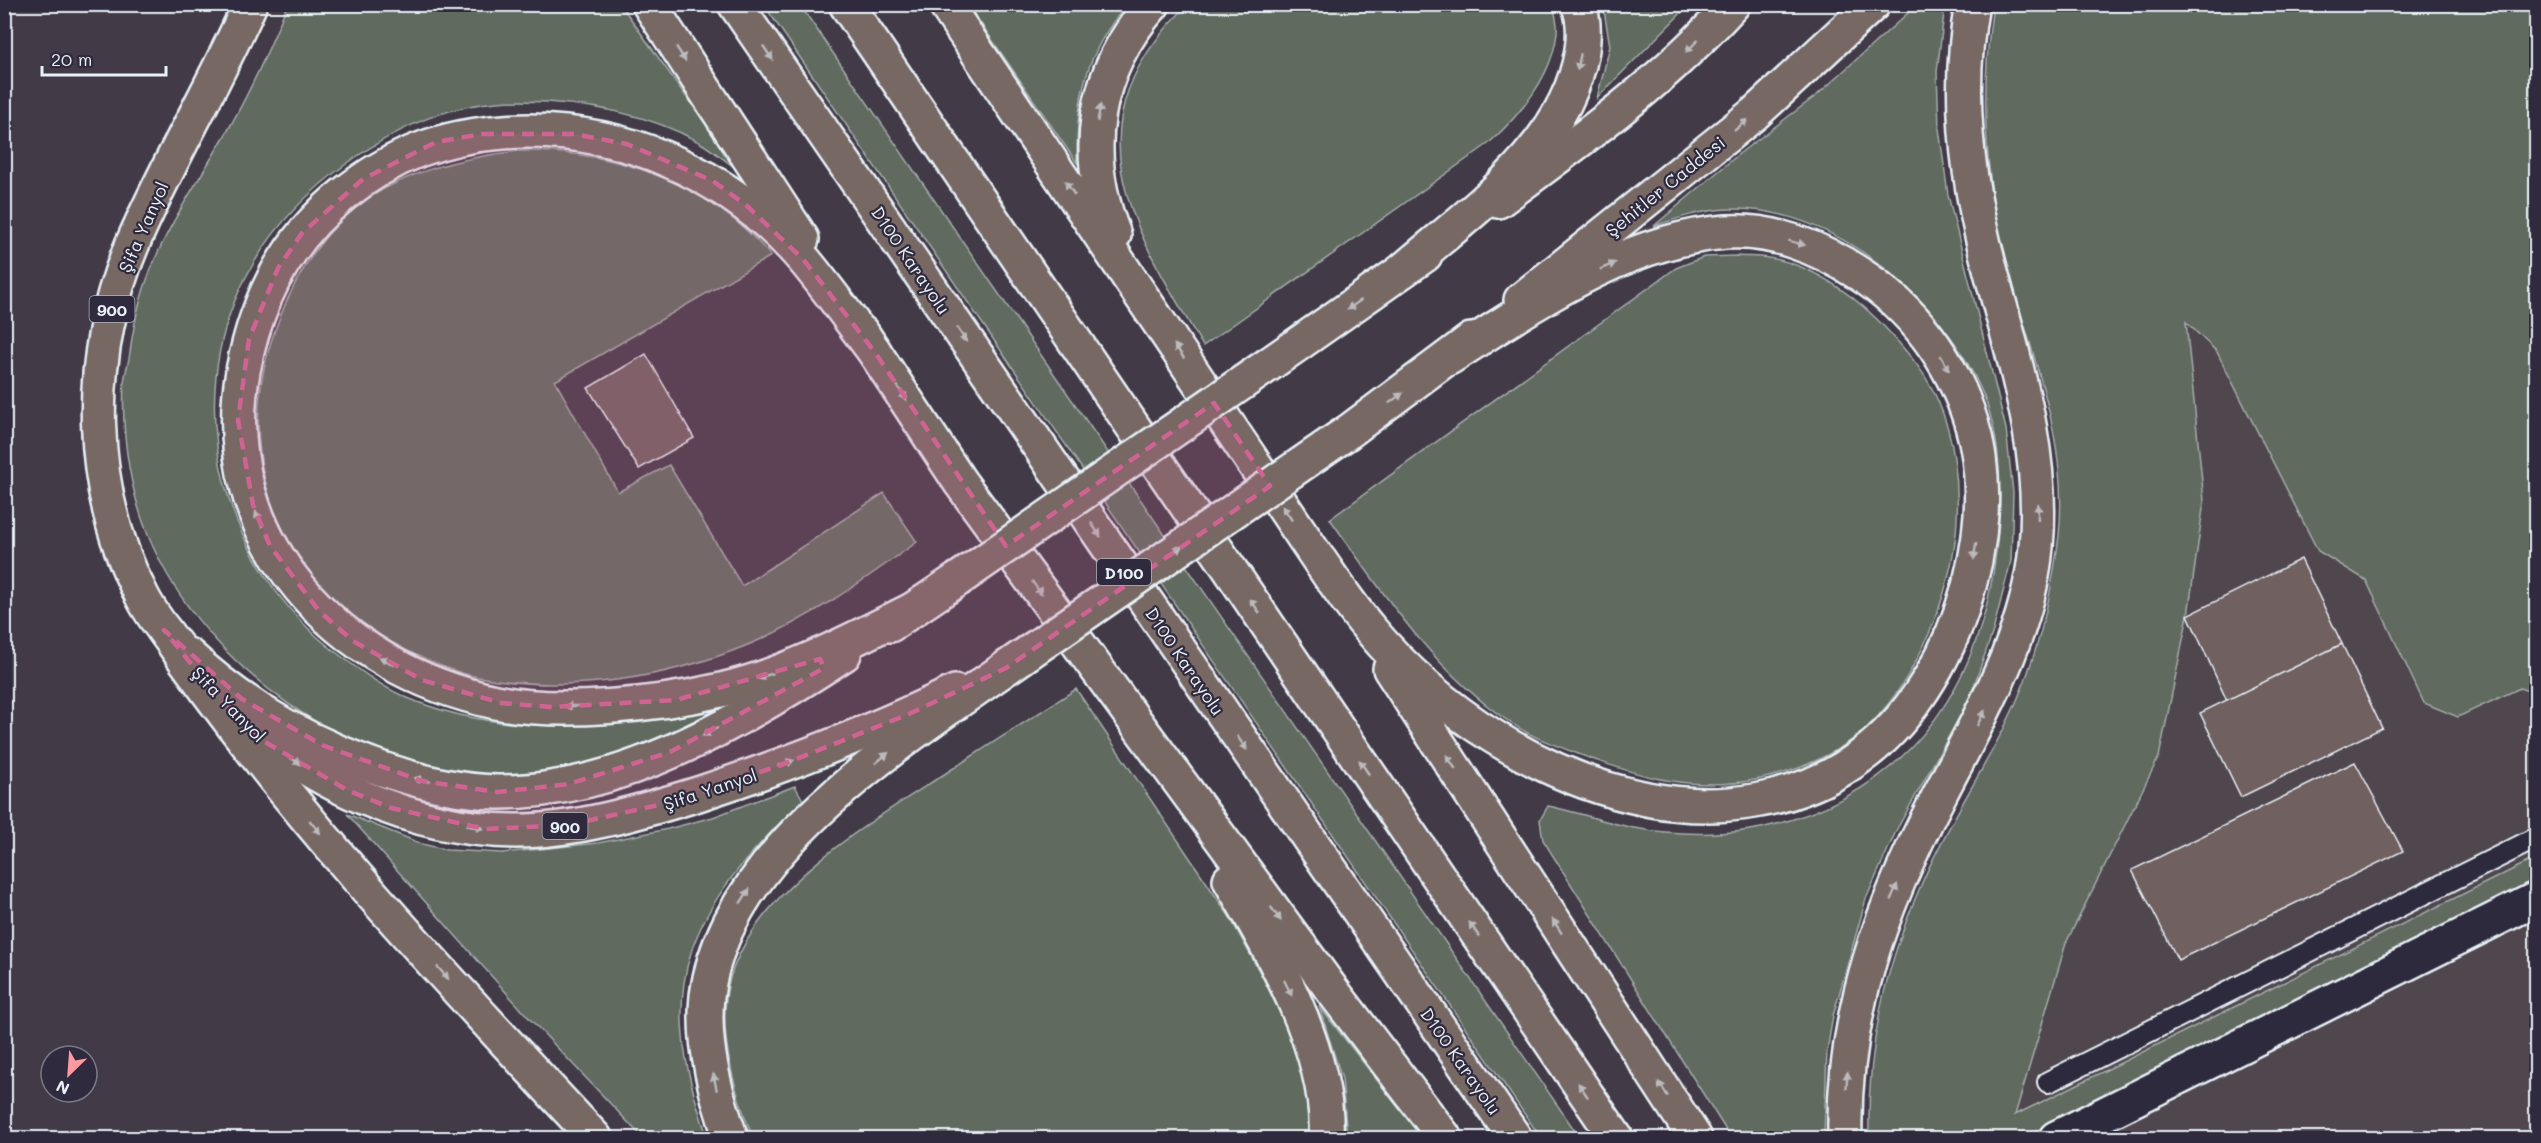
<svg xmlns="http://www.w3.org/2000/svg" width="2541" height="1143" viewBox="0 0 2541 1143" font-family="Mali,sans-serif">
  <rect width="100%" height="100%" fill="#423a47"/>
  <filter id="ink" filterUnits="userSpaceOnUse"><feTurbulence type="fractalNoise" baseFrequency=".0167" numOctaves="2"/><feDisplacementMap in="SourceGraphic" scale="12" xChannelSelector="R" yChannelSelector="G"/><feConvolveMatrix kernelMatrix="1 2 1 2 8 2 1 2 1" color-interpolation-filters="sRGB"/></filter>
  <g filter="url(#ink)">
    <g fill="#50464e">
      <polygon points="2536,5 2536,882 2022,1138 2007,1138 2066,943 2157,765 2188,615 2204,501 2186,321"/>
      <polygon points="2536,917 2536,1138 2095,1138"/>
    </g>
    <g fill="#606a5f" stroke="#a4aeac" stroke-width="1.5">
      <path d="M1918 4 1945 5 1937 72 1939 128 1948 195 2006 429 2013 493 2011 561 1993 631 1969 700 1897 829 1866 899 1833 1016 1827 1051 1824 1138H1731L1543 840 1540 820 1548 806C1577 812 1605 822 1634 828 1672 835 1731 836 1769 826 1916 790 1986 678 1998 533 2002 487 2001 437 1983 394 1944 301 1834 205 1729 209 1703 210 1678 218 1654 226L1740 153 1817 95Z"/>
      <path d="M287 5H621L739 171C726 161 713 150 699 142 645 112 581 102 520 101 455 101 401 125 349 162 307 192 270 231 246 277 178 405 225 569 337 653 358 669 379 685 403 696 509 743 630 725 738 699 668 734 608 765 529 774 512 775 495 779 478 777 347 764 212 671 155 551 131 501 121 438 124 383 125 372 129 362 130 352 142 258 181 211 227 132 250 91 270 48 287 5Z"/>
      <polygon points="764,5 800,5 1580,1138 1541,1138"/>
      <path d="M968 5H1127C1084 53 1076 101 1077 163Z"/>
      <path d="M1188 5H1553C1555 13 1558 23 1557 32 1553 77 1520 115 1488 144L1203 346C1130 224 1065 122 1188 5Z"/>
      <polygon points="1603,5 1689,5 1597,98 1610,46"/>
      <path d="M1993 5H2536V694L2520 688 2458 717 2424 703 2366 580 2318 551 2217 352 2186 322 2204 501 2188 615 2159 757 2066 943 2015 1115 2536 858V882L2022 1138H1869C1867 1046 1884 970 1921 885 1944 831 1977 781 2004 728 2035 668 2051 602 2059 535 2069 440 2032 358 2008 269 1984 182 1980 93 1993 5Z"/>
      <path d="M519 151C614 150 708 181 771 256L555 381 618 492 669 465 742 586 884 493 917 542C864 580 810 619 750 644 666 679 569 694 478 677 452 672 425 660 402 648 277 581 227 454 278 322 322 205 399 164 519 151Z"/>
      <path d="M1737 256C1747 257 1758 256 1769 258 1815 265 1861 300 1891 334 1910 355 1927 375 1938 401 1954 437 1959 481 1957 520 1954 595 1909 705 1843 746 1790 779 1727 791 1666 780 1641 776 1616 767 1592 759 1565 749 1535 739 1511 723 1435 673 1382 592 1330 519L1676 268 1704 257Z"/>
      <path d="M1076 689 1229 916 1290 1028 1305 1075 1309 1102V1138H753C734 1091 715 1025 731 975 760 886 872 821 946 773 989 745 1032 717 1076 689Z"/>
      <path d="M795 786 803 800C689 910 651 981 708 1138H643L529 1018 347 814 422 844 447 850 502 853 598 843 668 829 713 817Z"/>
      <polygon points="1319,1006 1422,1138 1347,1138 1342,1079"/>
    </g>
    <g fill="#70615e" stroke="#e8f1f8" stroke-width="1.5">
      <polygon points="646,354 694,438 639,469 588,388"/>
      <polygon points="2301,559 2342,644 2227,701 2188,615"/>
      <polygon points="2342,644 2382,728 2241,797 2200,713"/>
      <polygon points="2355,762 2403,851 2178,960 2132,870"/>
    </g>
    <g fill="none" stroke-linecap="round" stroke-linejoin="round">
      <g stroke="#e8f1f8" stroke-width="24">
        <polyline id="service" points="2048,1082 2536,838"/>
      </g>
      <g stroke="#e8f1f8" stroke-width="38">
        <polyline id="minor" points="2056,1138 2536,899"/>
      </g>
      <g stroke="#e8f1f8" stroke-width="38">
        <g id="primary">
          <path d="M1498 201C1580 141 1664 81 1733 4"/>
          <polyline points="1521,300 1754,114 1873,4"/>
          <polyline points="1271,363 1425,255"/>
          <polyline points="1348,432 1471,340"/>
          <polyline points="890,625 957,580"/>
          <path d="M182 653C168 636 153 617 143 598 86 491 85 356 132 245 167 163 214 86 250 4"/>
          <path d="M188 655C231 695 283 728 336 751 387 773 443 791 498 792 621 793 745 719 844 654"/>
          <path d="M236 715C310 783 413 830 515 831 576 831 640 812 698 794 786 765 872 732 955 692"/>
        </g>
      </g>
      <g stroke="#e8f1f8" stroke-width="38">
        <g id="trunk">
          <polyline points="649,4 802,239"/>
          <polyline points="735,4 1515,1138"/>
          <polyline points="846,4 1616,1138"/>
          <polyline points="945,4 1331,578"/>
          <path d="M1114 235C1081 153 1093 71 1153 4"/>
          <path d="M1402 271C1471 211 1567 147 1582 50 1584 36 1584 17 1578 4"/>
          <polyline points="862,333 960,482 1332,990 1445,1138"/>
          <path d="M874 351C851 321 829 290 805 261 730 173 619 124 504 132 443 136 392 155 344 194 287 239 256 300 243 371 213 539 339 670 496 702 559 715 658 705 721 690 789 674 852 640 914 609"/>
          <path d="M1320 561C1336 584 1351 607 1369 628 1438 711 1540 778 1647 799 1717 813 1793 803 1853 762 1951 697 2006 533 1971 422 1952 360 1912 307 1858 273 1820 248 1773 229 1726 232 1623 240 1533 305 1449 358"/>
          <path d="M164 630C290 814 444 976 595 1138"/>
          <polyline points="1390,669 1695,1138"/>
          <path d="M1230 880C1272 951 1331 1054 1326 1138"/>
          <path d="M731 1138C715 1094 702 1043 707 996 723 854 899 743 1006 668"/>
          <path d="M1845 1138C1842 1012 1882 905 1940 794 1980 716 2028 637 2036 547 2045 450 2014 361 1990 268 1967 183 1956 92 1972 4"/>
        </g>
      </g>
      <use href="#service" stroke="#2f2a3d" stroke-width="20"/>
      <use href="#minor" stroke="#2f2a3d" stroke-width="33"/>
      <use href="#primary" stroke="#776864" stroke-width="33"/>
      <use href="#trunk" stroke="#776864" stroke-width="33"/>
      <g stroke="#e8f1f8" stroke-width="38" stroke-linecap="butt">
        <g id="primary-bridge">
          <polyline points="957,580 1271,363"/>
          <polyline points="1006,668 1348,432"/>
        </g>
      </g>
      <use href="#primary-bridge" stroke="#776864" stroke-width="33"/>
    </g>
    <defs><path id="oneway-solid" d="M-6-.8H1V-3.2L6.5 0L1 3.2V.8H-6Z" transform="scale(1.5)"/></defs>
    <g fill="#bbbabd">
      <use href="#oneway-solid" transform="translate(1692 46) rotate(136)"/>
      <use href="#oneway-solid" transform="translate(768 53) rotate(56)"/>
      <use href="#oneway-solid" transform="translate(681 54) rotate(57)"/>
      <use href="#oneway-solid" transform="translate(1579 62) rotate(101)"/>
      <use href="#oneway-solid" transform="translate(1099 113) rotate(-79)"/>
      <use href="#oneway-solid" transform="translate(1741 125) rotate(-40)"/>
      <use href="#oneway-solid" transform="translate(1070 188) rotate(-124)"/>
      <use href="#oneway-solid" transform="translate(1797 243) rotate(15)"/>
      <use href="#oneway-solid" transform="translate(1608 266) rotate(-24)"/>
      <use href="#oneway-solid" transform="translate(1354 305) rotate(145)"/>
      <use href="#oneway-solid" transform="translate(962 335) rotate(56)"/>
      <use href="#oneway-solid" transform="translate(1179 351) rotate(-124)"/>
      <use href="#oneway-solid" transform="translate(1945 363) rotate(60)"/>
      <use href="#oneway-solid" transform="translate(902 393) rotate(57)"/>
      <use href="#oneway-solid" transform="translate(1396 398) rotate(-37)"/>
      <use href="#oneway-solid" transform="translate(2038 512) rotate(-89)"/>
      <use href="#oneway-solid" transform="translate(1287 513) rotate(-124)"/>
      <use href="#oneway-solid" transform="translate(259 519) rotate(-114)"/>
      <use href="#oneway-solid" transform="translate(1096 530) rotate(56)"/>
      <use href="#oneway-solid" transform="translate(1175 551) rotate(-35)"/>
      <use href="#oneway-solid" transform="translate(1975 551) rotate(98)"/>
      <use href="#oneway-solid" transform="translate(1037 588) rotate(54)"/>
      <use href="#oneway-solid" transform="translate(1255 606) rotate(-124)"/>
      <use href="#oneway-solid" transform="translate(387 661) rotate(-150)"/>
      <use href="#oneway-solid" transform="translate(765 676) rotate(161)"/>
      <use href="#oneway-solid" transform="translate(573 706) rotate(178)"/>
      <use href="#oneway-solid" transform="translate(1981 718) rotate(-63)"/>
      <use href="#oneway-solid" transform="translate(710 732) rotate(152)"/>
      <use href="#oneway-solid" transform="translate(1242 743) rotate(55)"/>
      <use href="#oneway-solid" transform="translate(882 758) rotate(-39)"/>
      <use href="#oneway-solid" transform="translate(294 760) rotate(32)"/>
      <use href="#oneway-solid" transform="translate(1451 762) rotate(-123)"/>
      <use href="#oneway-solid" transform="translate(786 763) rotate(-20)"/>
      <use href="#oneway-solid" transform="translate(1364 767) rotate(-124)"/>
      <use href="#oneway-solid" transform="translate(422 780) rotate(-167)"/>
      <use href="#oneway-solid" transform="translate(315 827) rotate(51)"/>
      <use href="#oneway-solid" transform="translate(475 827) rotate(10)"/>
      <use href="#oneway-solid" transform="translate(1894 892) rotate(-67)"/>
      <use href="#oneway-solid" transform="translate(745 896) rotate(-57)"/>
      <use href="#oneway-solid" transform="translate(1276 914) rotate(54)"/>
      <use href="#oneway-solid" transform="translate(1557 926) rotate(-123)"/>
      <use href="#oneway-solid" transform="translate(1474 929) rotate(-124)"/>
      <use href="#oneway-solid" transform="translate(443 973) rotate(48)"/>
      <use href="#oneway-solid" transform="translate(1288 988) rotate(64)"/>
      <use href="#oneway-solid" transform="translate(1847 1080) rotate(-86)"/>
      <use href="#oneway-solid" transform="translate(715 1082) rotate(-102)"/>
      <use href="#oneway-solid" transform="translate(1663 1089) rotate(-123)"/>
      <use href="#oneway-solid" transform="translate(1583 1090) rotate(-124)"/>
    </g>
  </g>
  <path fill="#cf6492" fill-opacity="0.2" stroke="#cf6492" stroke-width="4.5" stroke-dasharray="12 8" stroke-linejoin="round" d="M482 134H574L627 144 713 181 746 205 803 259 874 351 1006 546 1214 403 1270 486 1006 668 909 714 784 764 668 803 568 825 485 829 391 808 347 790 265 742 211 689 164 630 242 699 322 745 422 781 498 792 569 784 670 752 824 668 820 659 676 700 552 707 501 703 422 680 353 641 319 611 270 546 253 505 238 420 249 339 278 268 302 233 363 179 436 142Z"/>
  <g text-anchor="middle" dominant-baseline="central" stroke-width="4.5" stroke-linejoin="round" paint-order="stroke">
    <g fill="#2f2a3d" stroke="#b0b5c0" stroke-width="1.5">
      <rect x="89.5" y="296" width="45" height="26" rx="4.5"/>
      <rect x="1097" y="559" width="54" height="26" rx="4.5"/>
      <rect x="542.5" y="813" width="45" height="26" rx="4.5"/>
    </g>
    <g font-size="16" font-weight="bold" fill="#e8f1f8">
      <text x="112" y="309">900</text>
      <text x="1124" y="572">D100</text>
      <text x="565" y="826">900</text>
    </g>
    <g font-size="18" fill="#e8f1f8" stroke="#2f2a3d">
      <text transform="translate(1665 186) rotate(-39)">Şehitler Caddesi</text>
      <text transform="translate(143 227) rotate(-66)">Şifa Yanyol</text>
      <text transform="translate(911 260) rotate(56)">D100 Karayolu</text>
      <text transform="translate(1185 661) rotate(56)">D100 Karayolu</text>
      <text transform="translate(229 704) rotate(46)">Şifa Yanyol</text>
      <text transform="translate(710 789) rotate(-18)">Şifa Yanyol</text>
      <text transform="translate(1461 1061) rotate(55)">D100 Karayolu</text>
    </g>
  </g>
  <rect width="2541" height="1143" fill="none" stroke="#2f2a3d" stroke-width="24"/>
  <rect x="12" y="12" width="2517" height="1119" fill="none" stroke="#e8f1f8" stroke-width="2" filter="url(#ink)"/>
  <g transform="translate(69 1074) rotate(205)"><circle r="28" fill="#2f2a3d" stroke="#797a88" stroke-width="1.5"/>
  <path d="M0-4.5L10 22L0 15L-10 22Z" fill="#ff9aa2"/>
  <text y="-9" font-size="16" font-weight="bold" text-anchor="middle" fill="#e8f1f8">N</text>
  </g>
  <path d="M42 66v9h124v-9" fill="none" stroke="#e8f1f8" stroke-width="3"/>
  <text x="51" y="66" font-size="18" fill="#e8f1f8" stroke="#2f2a3d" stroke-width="4.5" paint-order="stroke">20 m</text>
</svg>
